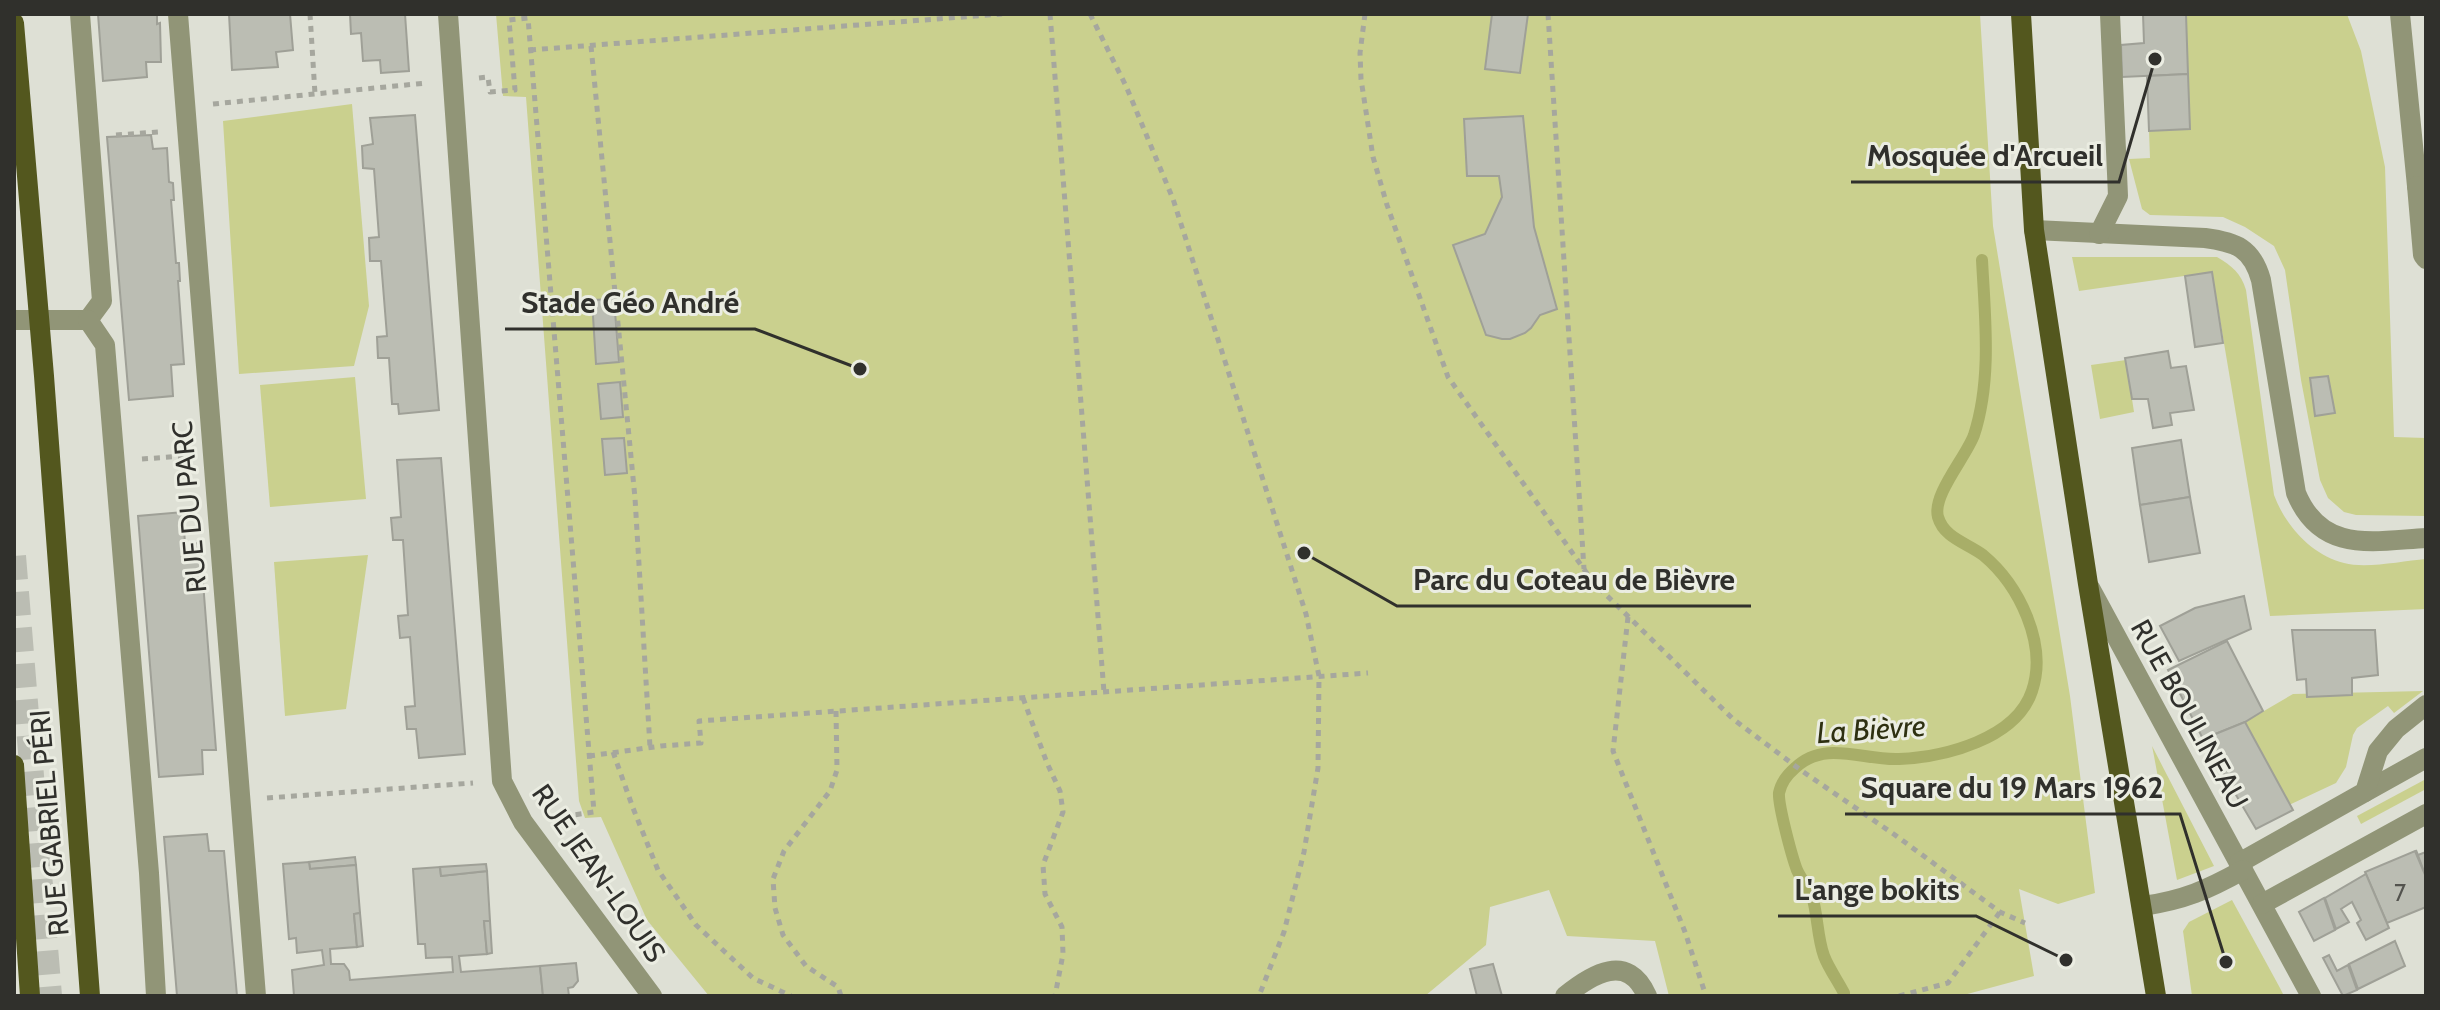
<svg xmlns="http://www.w3.org/2000/svg" width="2440" height="1010" viewBox="0 0 2440 1010" font-family="Cabin,sans-serif">
  <rect width="100%" height="100%" fill="#dee0d5"/>
  <g fill="#cad08e">
    <polygon points="496,14 1980,14 1993,226 2070,696 2095,893 2058,904 2019,889 2034,976 1960,996 1669,996 1655,941 1567,936 1549,890 1490,907 1486,945 1425,996 709,996 647,920 601,817 585,818 579,801 526,97 503,96"/>
    <polygon points="2186,14 2347,14 2348,17 2361,51 2385,167 2394,437 2426,438 2426,516 2356,515 2344,512 2328,498 2320,480 2301,380 2285,270 2274,246 2245,227 2223,217 2150,215 2142,209 2129,159 2150,158 2149,131 2190,129"/>
    <polygon points="352,104 369,306 354,366 239,374 223,121"/>
    <path d="M2072 257H2217C2232 266 2241 273 2246 290L2274 495C2285 525 2311 555 2344 563 2366 569 2402 561 2426 559V609L2270 616 2212 272 2079 291Z"/>
    <polygon points="2126,360 2134,412 2100,419 2091,365"/>
    <polygon points="355,377 366,499 270,507 260,385"/>
    <polygon points="368,555 346,709 285,716 274,562"/>
    <polygon points="2423,691 2394,713 2388,706 2357,728 2353,735 2346,767 2336,783 2289,805 2245,722 2293,694"/>
    <polygon points="2152,746 2214,866 2177,880 2154,756"/>
    <polygon points="2426,779 2426,789 2361,824 2357,816"/>
    <polygon points="2232,900 2280,988 2284,996 2192,996 2183,931 2189,922"/>
  </g>
  <g fill="none" stroke-linecap="round" stroke-linejoin="round">
    <path stroke="#a8ae68" stroke-width="12" d="M1844 993C1838 981 1829 969 1824 956 1817 937 1818 915 1812 896 1808 887 1801 879 1797 870 1792 857 1778 805 1779 793 1781 783 1788 774 1795 768 1825 739 1864 761 1899 759 1945 757 2016 739 2032 691 2048 644 2019 585 1983 555 1967 543 1944 538 1938 517 1932 495 1966 457 1974 435 1992 380 1985 317 1982 260"/>
  </g>
  <g fill="#bbbdb3" stroke="#9fa097" stroke-width="2">
    <polygon points="98,14 157,14 157,24 160,23 161,62 146,62 147,77 103,81"/>
    <polygon points="229,14 290,14 293,50 276,52 278,67 232,70"/>
    <polygon points="350,14 405,14 409,71 381,73 380,60 363,61 361,33 351,34"/>
    <polygon points="1492,14 1528,14 1520,73 1485,69"/>
    <polygon points="2143,14 2186,14 2188,74 2122,77 2121,45 2144,43"/>
    <polygon points="2188,74 2190,129 2149,131 2147,76"/>
    <polygon points="415,115 439,410 399,414 398,404 392,404 389,358 378,358 377,337 387,336 381,261 370,261 369,238 379,237 374,169 363,168 362,146 373,144 370,118"/>
    <polygon points="1523,116 1534,227 1557,309 1540,315 1531,328 1525,333 1510,339 1502,339 1486,335 1453,245 1485,234 1502,197 1499,176 1467,176 1464,119"/>
    <polygon points="151,135 153,149 167,148 169,182 173,183 174,200 171,200 176,263 179,263 180,281 178,281 184,364 171,365 173,396 129,400 107,137"/>
    <polygon points="2212,272 2223,343 2195,347 2185,276"/>
    <polygon points="614,299 619,362 596,364 592,300"/>
    <polygon points="2168,351 2171,368 2186,366 2194,410 2170,413 2172,425 2153,428 2148,399 2132,399 2125,358"/>
    <polygon points="2328,376 2335,413 2315,416 2310,378"/>
    <polygon points="620,382 623,417 601,419 598,384"/>
    <polygon points="624,438 627,473 605,475 602,439"/>
    <polygon points="2181,440 2190,497 2140,505 2132,448"/>
    <polygon points="441,458 465,754 419,758 416,729 407,729 405,707 415,706 410,637 400,638 398,616 408,615 403,540 393,540 391,518 401,517 397,460"/>
    <polygon points="2190,497 2200,553 2149,562 2140,505"/>
    <polygon points="183,512 185,544 200,543 216,750 202,750 203,774 159,777 138,516"/>
    <polygon points="2244,596 2251,629 2179,661 2160,626 2195,608"/>
    <polygon points="2292,630 2375,630 2378,675 2352,678 2352,695 2307,697 2306,679 2297,680"/>
    <polygon points="2227,641 2263,711 2245,722 2203,739 2168,670"/>
    <polygon points="2245,722 2293,810 2256,829 2203,739"/>
    <polygon points="207,834 209,851 224,851 237,996 177,996 164,837"/>
    <polygon points="2416,850 2418,855 2426,852 2426,877"/>
    <polygon points="2415,851 2426,877 2426,907 2387,923 2365,872"/>
    <polygon points="355,857 356,865 310,869 309,862"/>
    <polygon points="309,862 310,869 356,865 360,913 354,914 357,947 330,949 331,964 344,964 349,971 350,980 453,972 452,957 426,958 425,944 418,944 413,869 440,867 441,876 487,871 490,921 484,921 487,954 459,956 461,972 540,966 543,996 294,996 292,970 324,965 322,950 297,953 296,938 289,939 283,864"/>
    <polygon points="486,864 487,871 441,876 440,867"/>
    <polygon points="2366,874 2389,928 2366,940 2357,923 2361,920 2352,902 2341,909 2349,922 2336,929 2325,898"/>
    <polygon points="2324,898 2335,930 2314,941 2299,912"/>
    <polygon points="360,913 363,946 357,947 354,914"/>
    <polygon points="484,921 490,921 492,953 487,954"/>
    <polygon points="2395,941 2405,966 2358,989 2349,964"/>
    <polygon points="2329,955 2337,971 2348,965 2357,990 2343,996 2323,958"/>
    <polygon points="576,963 578,981 573,987 568,988 569,996 543,996 540,966"/>
    <polygon points="1493,964 1502,996 1477,996 1470,969"/>
  </g>
  <g fill="none" stroke-linecap="round" stroke-linejoin="round">
    <polyline stroke="#bbbdb3" stroke-width="24" stroke-dasharray="24 12" stroke-linecap="butt" points="14,556 50,996"/>
    <g stroke="#a6a79e" stroke-width="5" stroke-dasharray="6 6" stroke-linecap="butt">
      <polyline points="310,14 315,94"/>
      <polyline points="1050,14 1104,692"/>
      <polyline points="1090,14 1126,86 1173,199 1306,614 1319,676 1318,768 1304,852 1284,932 1259,996"/>
      <polyline points="1365,14 1360,53 1361,79 1373,157 1387,205 1448,377 1593,582 1733,719 1802,771 1895,835 2000,912 2025,923"/>
      <polyline points="1548,14 1584,569"/>
      <polyline points="591,46 635,498 650,747"/>
      <polyline points="530,50 1002,14"/>
      <polyline points="479,78 488,77 490,92 515,90 509,20 528,18 594,812 553,818"/>
      <polyline points="213,104 426,83"/>
      <polyline points="116,135 158,132"/>
      <polyline points="142,459 184,456"/>
      <polyline points="1628,617 1613,751 1685,932 1706,996"/>
      <polyline points="1023,698 1047,763 1060,791 1063,812 1043,865 1045,894 1062,927 1063,954 1055,996"/>
      <polyline points="836,711 837,770 830,791 784,851 773,879 775,908 783,935 806,966 838,987 841,996"/>
      <polyline points="613,752 633,808 658,870 696,925 753,978 791,996"/>
      <polyline points="589,756 661,746 701,743 699,721 1368,673"/>
      <polyline points="267,798 473,783"/>
      <polyline points="1899,996 1948,983 2000,912"/>
    </g>
    <g stroke="#919577" stroke-width="20">
      <polyline points="80,14 102,301 88,320"/>
      <polyline points="178,14 256,996"/>
      <polyline points="448,14 502,781 523,822 652,996"/>
      <polyline points="2400,14 2417,186 2426,190"/>
      <polyline points="2417,186 2423,255 2426,259"/>
      <path d="M2034 230 2205 238C2236 242 2252 248 2261 280L2296 493C2321 554 2373 541 2426 538"/>
      <polyline points="2099,234 2118,196 2110,14"/>
      <polyline points="14,320 88,320"/>
      <polyline points="88,320 105,345 149,873 156,996"/>
      <polyline points="2090,588 2311,996"/>
      <polyline points="2365,792 2426,758"/>
      <polyline points="2239,863 2365,792 2378,751 2396,729 2426,705"/>
      <polyline points="2262,904 2426,814"/>
      <path d="M2143 906C2184 900 2207 890 2243 870"/>
      <path d="M1565 996C1592 974 1628 952 1647 996"/>
    </g>
    <g stroke="#53571e" stroke-width="20">
      <polyline points="2021,14 2034,230 2088,584 2156,996"/>
      <polyline points="14,23 44,376 90,996"/>
      <polyline points="14,765 30,996"/>
    </g>
  </g>
  <g text-anchor="middle" dominant-baseline="central" stroke-width="6" stroke-linejoin="round" paint-order="stroke">
    <g font-size="24" fill="#53534e">
      <text x="2400" y="892">7</text>
    </g>
    <g font-size="28" fill="#30302c" stroke="#ebede2">
      <text transform="translate(189 507) rotate(-95)">RUE DU PARC</text>
      <text transform="translate(2190 714) rotate(61)">RUE BOULINEAU</text>
      <text transform="translate(49 823) rotate(-95)">RUE GABRIEL PÉRI</text>
      <text transform="translate(599 873) rotate(55)">RUE JEAN-LOUIS</text>
    </g>
    <g font-size="30" font-style="italic" fill="#2e3011" stroke="#ebede2">
      <text transform="translate(1871 729) rotate(-4)">La Bièvre</text>
    </g>
  </g>
  <path fill="none" stroke="#30302c" stroke-width="3" d="M2155 59L2119 182H1851M860 369L755 329H505M1304 553L1397 606H1751M2226 962L2180 814H1845M2066 960L1976 916H1778"/>
  <g fill="#30302c" stroke="#ebede2" stroke-width="3">
    <circle cx="2155" cy="59" r="8"/>
    <circle cx="860" cy="369" r="8"/>
    <circle cx="1304" cy="553" r="8"/>
    <circle cx="2226" cy="962" r="8"/>
    <circle cx="2066" cy="960" r="8"/>
  </g>
  <g font-size="30" text-anchor="middle" font-weight="bold" fill="#30302c" stroke="#ebede2" stroke-width="6" stroke-linejoin="round" paint-order="stroke">
    <text x="1985" y="166">Mosquée d'Arcueil</text>
    <text x="630" y="313">Stade Géo André</text>
    <text x="1574" y="590">Parc du Coteau de Bièvre</text>
    <text x="2012" y="798">Square du 19 Mars 1962</text>
    <text x="1877" y="900">L'ange bokits</text>
  </g>
  <rect width="2440" height="1010" fill="none" stroke="#30302c" stroke-width="32"/>
</svg>
